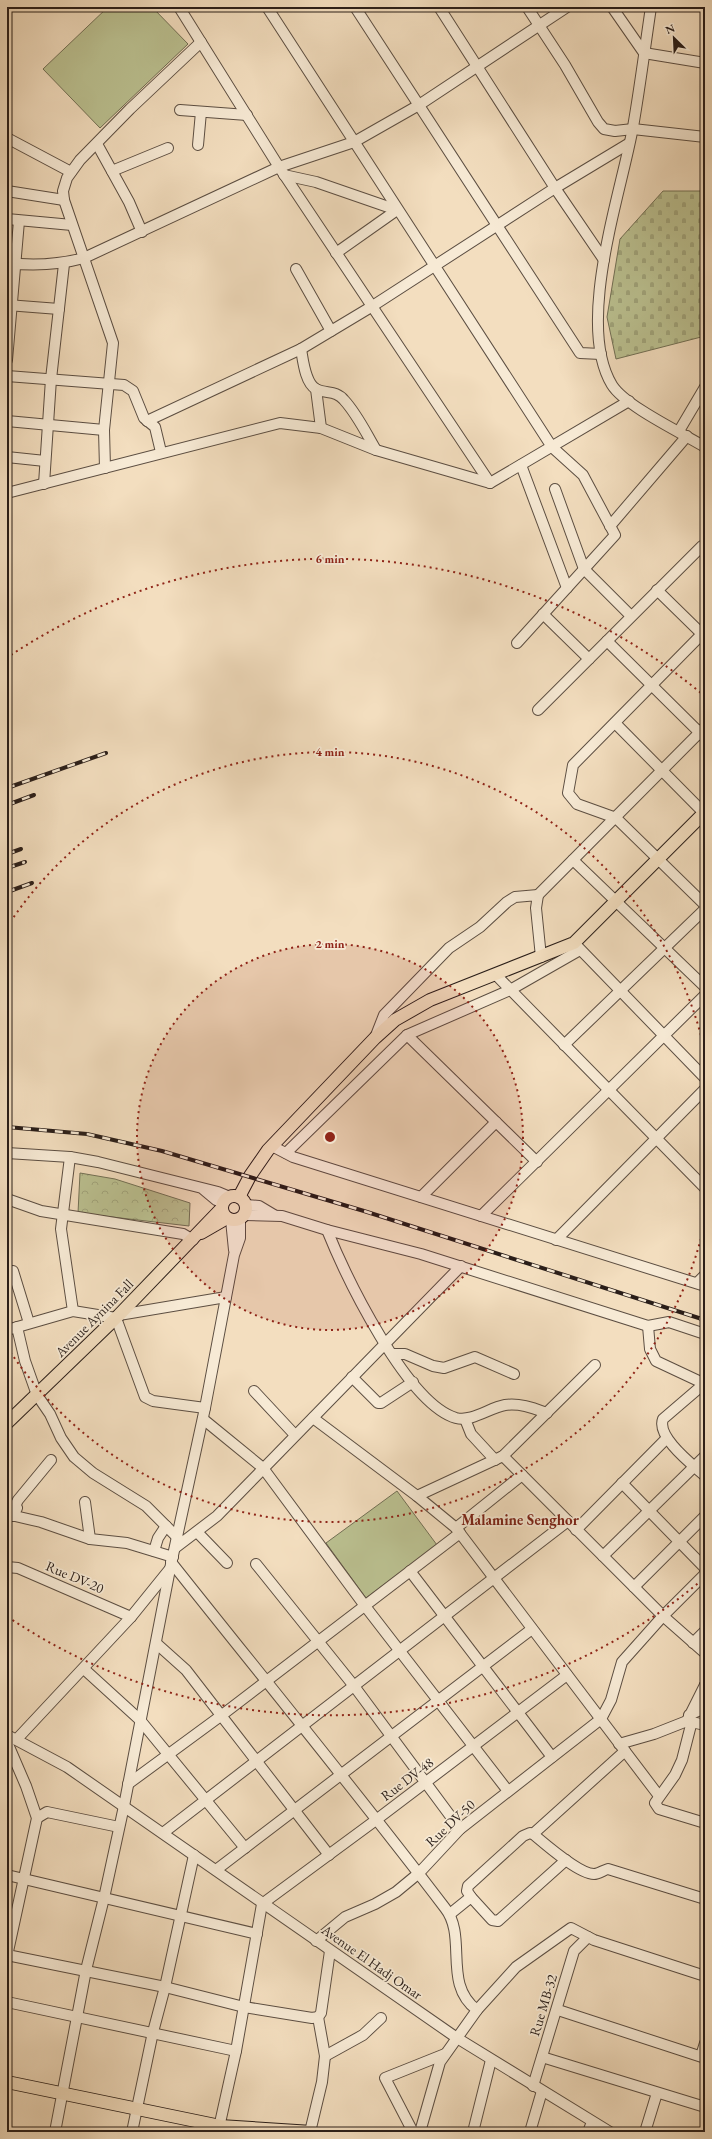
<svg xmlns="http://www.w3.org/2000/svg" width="712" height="2139" viewBox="0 0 712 2139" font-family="'EB Garamond',serif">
  <defs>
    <pattern id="cemetery-stones" width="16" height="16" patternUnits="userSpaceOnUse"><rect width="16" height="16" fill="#bbc191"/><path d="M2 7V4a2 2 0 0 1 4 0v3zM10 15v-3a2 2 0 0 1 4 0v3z" fill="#a1a57c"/></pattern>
    <pattern id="park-crowns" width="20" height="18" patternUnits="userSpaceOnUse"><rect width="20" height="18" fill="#bbc191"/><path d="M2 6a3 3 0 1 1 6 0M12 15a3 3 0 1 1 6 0" fill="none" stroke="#a1a57c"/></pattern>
  </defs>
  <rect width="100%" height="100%" fill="#f3debf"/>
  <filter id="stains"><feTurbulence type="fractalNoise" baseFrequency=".005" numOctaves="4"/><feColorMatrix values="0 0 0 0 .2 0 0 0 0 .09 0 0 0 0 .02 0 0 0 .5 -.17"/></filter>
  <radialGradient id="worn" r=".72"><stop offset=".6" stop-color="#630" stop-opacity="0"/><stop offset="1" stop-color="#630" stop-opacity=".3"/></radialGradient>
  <polygon fill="url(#cemetery-stones)" stroke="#727055" points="663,191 705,191 705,336 616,359 607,317 620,239"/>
  <polygon fill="url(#park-crowns)" stroke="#727055" points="80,1173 115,1179 190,1203 189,1226 78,1213"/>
  <g fill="#bbc191" stroke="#727055">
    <polygon points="108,7 152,7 188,44 100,128 43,69"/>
    <polygon points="397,1491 437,1545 366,1598 326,1543"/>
  </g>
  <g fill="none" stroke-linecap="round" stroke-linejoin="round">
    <g stroke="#5c4e42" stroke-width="12">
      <g id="minor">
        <polyline points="179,7 279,167 490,483"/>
        <polyline points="267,7 552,447 583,475 615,535 517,643"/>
        <polyline points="355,7 580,353 601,354"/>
        <polyline points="439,7 555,188 604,260"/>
        <polyline points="527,7 565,65 598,122 604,129 615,131 633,129 705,137"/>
        <polyline points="612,7 644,53 705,63"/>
        <path d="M651 7C645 47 640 87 633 127 621 194 575 324 612 385 625 406 682 433 705 447"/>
        <polyline points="180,110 247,115"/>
        <polyline points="7,138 71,172"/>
        <polyline points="97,144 129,202 142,232"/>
        <polyline points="198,145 201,112"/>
        <polyline points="112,171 168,148"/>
        <polyline points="284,175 316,182 397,210"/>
        <polyline points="7,191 64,200"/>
        <polyline points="7,219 72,225"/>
        <polyline points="336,253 397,210"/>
        <path d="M7 263C34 266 58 265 84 258L279 167 354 142 419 105 567 7"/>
        <polyline points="296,269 331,331"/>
        <polyline points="7,305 59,309"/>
        <path d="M301 349C303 360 305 383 316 389 326 394 336 390 344 400 357 414 366 433 376 450"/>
        <polyline points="7,360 19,221"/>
        <polyline points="7,376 124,385 133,391 144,418 155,427 161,452"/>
        <polyline points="316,389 321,428"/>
        <polyline points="7,421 104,430"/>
        <polyline points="147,421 301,349 371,307 555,188 628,144"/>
        <polyline points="679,431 705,387"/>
        <polyline points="7,457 45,461"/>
        <polyline points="521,465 567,588"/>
        <polyline points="105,468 104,430 113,343 64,200 63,191 67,178 80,160 130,109 201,42"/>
        <polyline points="44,484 51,379 64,264"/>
        <polyline points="555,489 584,569 631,616"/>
        <polyline points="7,493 280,423 321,428 376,450 490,483 629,401"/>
        <polyline points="610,526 687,436"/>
        <polyline points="657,590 705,637"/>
        <polyline points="543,614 589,659"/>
        <polyline points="705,631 573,765 568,793 577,804 616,818 705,905"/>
        <polyline points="607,641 705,738"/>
        <polyline points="538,710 702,546 705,546"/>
        <polyline points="615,723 705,814"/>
        <polyline points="573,860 705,987"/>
        <polyline points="538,895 705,727"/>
        <polyline points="577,946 705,1078"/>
        <polyline points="496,975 705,1188"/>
        <polyline points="407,1035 537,1162"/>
        <polyline points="375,1038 384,1015 449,948 480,927 507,902 515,897 538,895 536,908 541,957"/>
        <polyline points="564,1045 705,909"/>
        <polyline points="272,1146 293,1157 705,1286"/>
        <polyline points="7,1153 70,1157 98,1162 218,1192 230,1197"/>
        <polyline points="286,1153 407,1035 510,990 580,950"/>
        <polyline points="70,1157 61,1229 73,1311"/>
        <polyline points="204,1190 216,1200 223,1203"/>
        <polyline points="421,1197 496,1122"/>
        <polyline points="7,1199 41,1211 183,1234 193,1240"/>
        <polyline points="246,1205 259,1206 274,1215"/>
        <polyline points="244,1215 282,1216 327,1230 421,1254 648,1326 669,1322 705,1334"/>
        <polyline points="481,1216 705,995"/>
        <polyline points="231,1220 234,1250"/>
        <path d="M327 1230C346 1277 407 1404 456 1418 472 1422 489 1408 505 1405 520 1403 533 1408 547 1413"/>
        <polyline points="556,1240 705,1089"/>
        <polyline points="13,1271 29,1323"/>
        <polyline points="697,1283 705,1275"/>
        <polyline points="119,1315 226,1297"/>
        <polyline points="648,1326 650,1349 656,1361 705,1384"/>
        <polyline points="17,1327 25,1361 37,1395 50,1414 61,1438 74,1457 93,1473 146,1506 178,1538"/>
        <polyline points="7,1330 73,1311 116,1318 145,1397 153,1401 205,1408"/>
        <polyline points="392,1354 405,1354 433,1366 444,1368 475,1357 514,1374"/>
        <polyline points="352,1377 378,1403 381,1403 413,1382"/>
        <path d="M705 1383 663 1419C656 1437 693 1465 705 1476"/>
        <polyline points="254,1391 295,1435"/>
        <polyline points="313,1418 417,1496 456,1528 659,1796"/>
        <polyline points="203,1419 263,1468 365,1606 508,1791"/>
        <polyline points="465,1419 471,1434 495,1460"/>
        <polyline points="503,1456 663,1616 705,1653"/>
        <polyline points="622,1483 705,1568"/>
        <polyline points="417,1496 503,1456 595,1365"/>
        <polyline points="85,1502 90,1539"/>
        <polyline points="7,1516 15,1516 41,1522 90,1539 127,1543 173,1557"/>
        <polyline points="13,1516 17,1508 15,1506 18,1500 51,1460"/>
        <polyline points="456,1528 522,1475"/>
        <polyline points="576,1530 666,1439"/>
        <polyline points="197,1532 227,1563"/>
        <polyline points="175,1548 217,1516 461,1266"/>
        <polyline points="154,1551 158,1538 166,1526"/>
        <polyline points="603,1556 705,1456"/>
        <path d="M171 1562C263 1678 356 1791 445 1908 468 1937 442 1984 477 2010L440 2062 420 2132"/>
        <polyline points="256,1564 354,1686 460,1829"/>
        <polyline points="7,1567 18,1568 131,1617"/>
        <polyline points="410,1571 552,1757"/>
        <polyline points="634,1587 705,1516"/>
        <polyline points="693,1643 705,1631"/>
        <polyline points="157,1644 186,1670 329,1855"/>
        <polyline points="84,1669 140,1720 245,1848"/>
        <polyline points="689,1715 705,1708"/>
        <polyline points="687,1721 705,1685"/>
        <polyline points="692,1721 682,1760 675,1775 655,1803 659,1809 705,1823"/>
        <polyline points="7,1735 67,1767 457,2038 610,2132"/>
        <polyline points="17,1739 131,1617 169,1570"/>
        <polyline points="619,1744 654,1734 687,1721 705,1725"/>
        <path d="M625 1751 533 1834C545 1844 579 1874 594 1874 598 1874 604 1870 608 1869L705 1899"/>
        <polyline points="128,1784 222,1715 460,1533"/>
        <polyline points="37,1818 47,1812 119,1827"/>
        <polyline points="163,1833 568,1521"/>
        <polyline points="216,1870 532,1629"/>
        <polyline points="7,1875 257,1934"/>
        <polyline points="471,1897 467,1891 468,1886 523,1836 530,1833 533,1834"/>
        <polyline points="450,1914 471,1897 492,1920 498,1921 566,1860"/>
        <polyline points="316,1941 345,1917 375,1904 396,1892 419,1873 460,1829 601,1719 611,1700 622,1662 663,1616 705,1574"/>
        <polyline points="7,1955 165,1987 244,2007 312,2018 318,2017 321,2013 330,1951"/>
        <polyline points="7,1956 37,1818 26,1786 7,1742"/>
        <polyline points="7,2002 236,2051"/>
        <polyline points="477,2010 516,1967 571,1928 594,1940 705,1976"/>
        <polyline points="558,2010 705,2058"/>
        <polyline points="325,2056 363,2035 381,2018"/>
        <polyline points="701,2056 705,2043"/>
        <polyline points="542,2057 705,2107"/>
        <polyline points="533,2086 574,1951 588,1937"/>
        <polyline points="55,2132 86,1970 104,1898 124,1806 170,1569 205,1408 234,1255 240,1238 240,1219"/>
        <polyline points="132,2132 153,2032 165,1987 194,1855"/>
        <polyline points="218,2132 236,2051 262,1904 376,1820 567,1675"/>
        <polyline points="310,2132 322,2082 325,2056 318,2017"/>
        <polyline points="413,2132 385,2078 445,2054"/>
        <polyline points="473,2132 491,2060"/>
        <polyline points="530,2132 542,2091"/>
        <polyline points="588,2132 592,2122"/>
        <polyline points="645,2132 657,2093"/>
      </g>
    </g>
    <g stroke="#2a1e19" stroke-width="14">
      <g id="major">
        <circle cx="234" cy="1208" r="12"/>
        <polyline points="239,1197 250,1176 268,1150 375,1038 395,1020 430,1000 574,943 705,812"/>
        <polyline points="201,1233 227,1218"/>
        <polyline points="7,1423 119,1315 222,1208"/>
        <polyline points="7,2082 220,2126 312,2132"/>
      </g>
    </g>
    <use href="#minor" stroke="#f7ead5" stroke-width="10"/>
    <use href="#major" stroke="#f3debf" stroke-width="12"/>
    <g stroke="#2a1e19" stroke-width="4">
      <g id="rail">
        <polyline points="7,13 9,7"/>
        <polyline points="7,788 106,753"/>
        <polyline points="7,805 34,795"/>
        <polyline points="7,854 21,849"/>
        <polyline points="7,868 25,862"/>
        <polyline points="7,892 32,883"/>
        <polyline points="7,1127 87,1134 162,1151 364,1211 705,1320"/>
      </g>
    </g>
    <use href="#rail" stroke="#f7ead5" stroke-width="2.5" stroke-dasharray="8" stroke-linecap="butt"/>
  </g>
  <circle cx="330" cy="1137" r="193" fill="#8f2418" fill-opacity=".12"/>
  <g fill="none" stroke="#8f2418" stroke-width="2" stroke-dasharray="2 4">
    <circle cx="330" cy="1137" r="193"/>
    <path d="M704 1227A385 385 0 0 1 7 1347M7 927A385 385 0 0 1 704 1047"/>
    <path d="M702 1580A578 578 0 0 1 11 1619M11 655A578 578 0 0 1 702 694"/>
  </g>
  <g text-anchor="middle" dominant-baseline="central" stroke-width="3.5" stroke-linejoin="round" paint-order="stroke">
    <g font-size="14" fill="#2a1e19" stroke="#f7ead5">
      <text transform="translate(94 1318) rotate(-45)">Avenue Aynina Fall</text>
      <text transform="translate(75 1577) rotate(23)">Rue DV-20</text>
      <text transform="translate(407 1779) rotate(-37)">Rue DV-48</text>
      <text transform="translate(450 1823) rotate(-43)">Rue DV-50</text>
      <text transform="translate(372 1962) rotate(35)">Avenue El Hadj Omar</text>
      <text transform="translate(543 2005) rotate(-73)">Rue MB-32</text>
    </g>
    <g font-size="15" font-weight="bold" fill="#7a1f14" stroke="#f7ead5">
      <text x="520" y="1519">Malamine Senghor</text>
    </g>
  </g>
  <circle cx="330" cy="1137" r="6" fill="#8f2418" stroke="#f7ead5" stroke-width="2"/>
  <g font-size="12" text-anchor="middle" font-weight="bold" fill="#8f2418" stroke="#f7ead5" stroke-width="3.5" stroke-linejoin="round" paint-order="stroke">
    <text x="330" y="563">6 min</text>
    <text x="330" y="756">4 min</text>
    <text x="330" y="948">2 min</text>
  </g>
  <rect width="712" height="2139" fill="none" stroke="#f3debf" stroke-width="24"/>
  <rect x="8" y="8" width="696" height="2123" fill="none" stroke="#2a1e19" stroke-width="2"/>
  <rect x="12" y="12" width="688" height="2115" fill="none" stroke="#2a1e19"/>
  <g transform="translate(674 38) rotate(336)" stroke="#f7ead5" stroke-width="3" paint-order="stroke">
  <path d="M0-3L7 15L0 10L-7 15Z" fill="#2a1e19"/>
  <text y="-6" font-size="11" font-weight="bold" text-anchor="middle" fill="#2a1e19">N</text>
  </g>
  <rect width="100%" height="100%" filter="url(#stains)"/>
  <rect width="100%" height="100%" fill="url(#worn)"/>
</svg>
